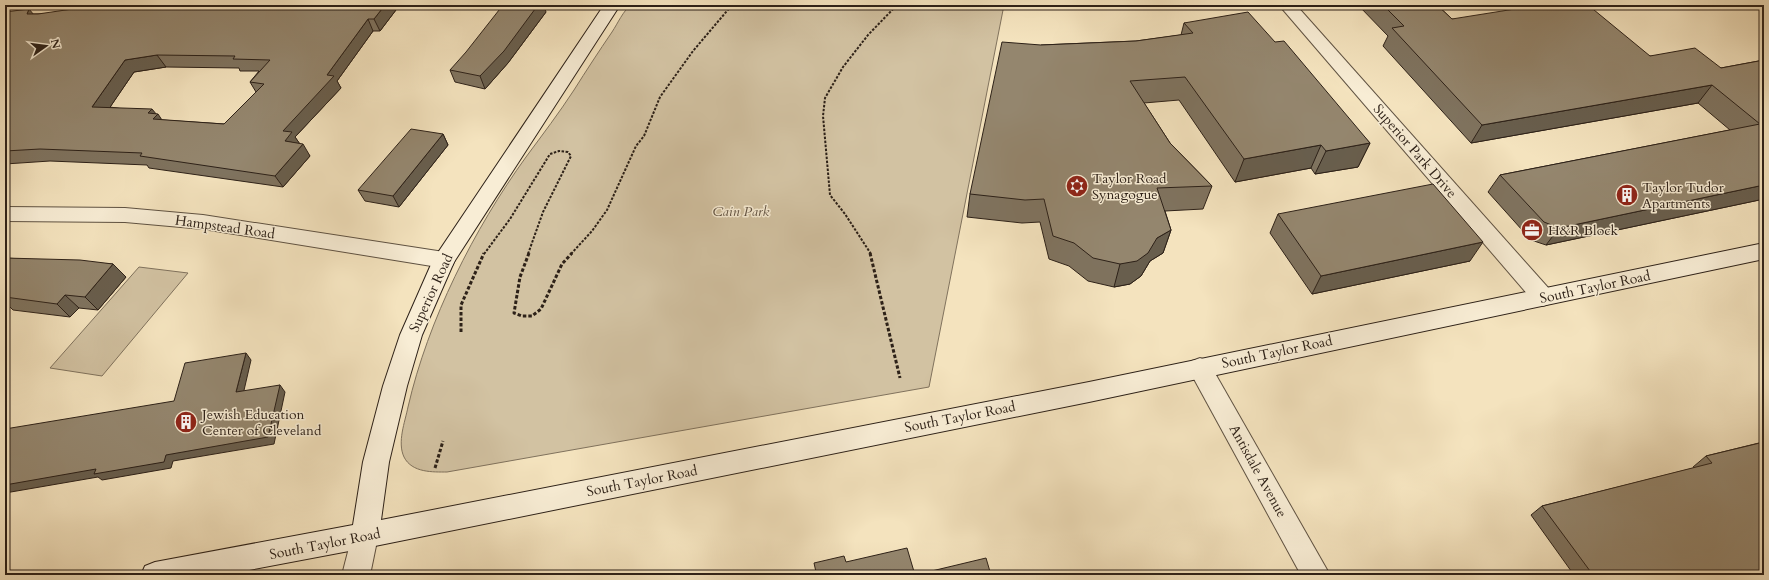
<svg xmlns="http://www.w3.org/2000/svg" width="1769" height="580" viewBox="0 0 1769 580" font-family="Cardo,serif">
  <rect width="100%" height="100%" fill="#f4e3be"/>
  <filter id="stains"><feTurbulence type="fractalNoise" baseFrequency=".005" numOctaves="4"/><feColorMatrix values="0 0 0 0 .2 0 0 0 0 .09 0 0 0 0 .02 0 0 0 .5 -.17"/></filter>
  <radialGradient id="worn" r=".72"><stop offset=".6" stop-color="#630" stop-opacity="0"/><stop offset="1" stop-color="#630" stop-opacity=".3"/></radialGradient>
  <g fill="#d2c2a2" stroke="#80725d">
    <path d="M631 5H1004L929 387 447 472C433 472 412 473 404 457 397 442 405 422 408 407 428 320 474 229 526 157 543 134 559 113 574 90 586 71 599 51 612 32 618 23 623 11 631 5Z"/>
    <polygon points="139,267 188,273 102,376 50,368"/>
  </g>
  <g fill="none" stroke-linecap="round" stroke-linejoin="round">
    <g stroke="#5f5242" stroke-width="2">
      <g id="street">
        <polygon points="1279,5 1296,5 1551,291 1554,297 1551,303 1543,306 1535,303"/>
        <polygon points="5,207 125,208 203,215 444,252 452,254 455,260 452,266 444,268 203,229 125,222 5,221"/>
        <polygon points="1200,358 1208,361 1330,575 1301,575 1188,368 1192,361"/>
        <polygon points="365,524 374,527 378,536 370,575 342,575 352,536 356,527"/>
      </g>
    </g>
    <g stroke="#2d2118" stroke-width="2">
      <polygon id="secondary" points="604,5 620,5 454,262 422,335 407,386 389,462 381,520 1089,382 1764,243 1764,259 1089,402 365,548 223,575 141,575 145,566 155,562 353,525 363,462 383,386 400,335 433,260"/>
    </g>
    <g stroke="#2d2118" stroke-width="2" stroke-dasharray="2.5 1.5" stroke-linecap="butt">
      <polyline points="484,254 510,219 550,154 559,151 568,152 571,156 543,212 528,254"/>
      <polyline points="571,254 592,231 607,210 636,146 644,136 660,97 693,51 732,5"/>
      <polyline points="871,254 845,214 830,195 823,116 825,98 843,67 868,35 897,5"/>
    </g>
    <g stroke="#2d2118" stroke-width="3" stroke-dasharray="3.5 2" stroke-linecap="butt">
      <polyline points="529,253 520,277 514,313 522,316 532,316 541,309 562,264 572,253"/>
      <polyline points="870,253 900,378"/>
      <polyline points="461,332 461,305 484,253"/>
      <polyline points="435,468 443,441"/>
    </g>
    <use href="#street" fill="#f8edd5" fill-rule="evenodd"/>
    <use href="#secondary" fill="#f8edd5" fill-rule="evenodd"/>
  </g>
  <g fill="#7f735f" stroke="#2d2118" fill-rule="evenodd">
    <polygon points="1358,5 1437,5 1452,19 1650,56 1721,68 1764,60 1764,199 1546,245 1531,240 1488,192 1500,175 1730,130 1698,103 1471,143 1383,46 1388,36"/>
    <path d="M399 6 380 31H373L337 81 341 88 295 137 299 143 310 156 283 187 149 168 147 165 50 161 5 164V12L33 14ZM166 67 239 68 240 71H259L250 82 256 92 224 124 162 120 156 114 110 107 134 72Z"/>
    <polygon points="546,12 508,63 485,89 455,82 450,70"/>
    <polygon points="1184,23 1275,42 1370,143 1358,167 1315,174 1311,168 1235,182 1179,100 1144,103 1170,143 1212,186 1203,209 1165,211 1171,230 1163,253 1150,261 1141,276 1130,284 1114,287 1088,281 1069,266 1049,259 1040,222 1022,223 967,217 970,194 1041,45 1136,41 1181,35"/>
    <polygon points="443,134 448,145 399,207 365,201 358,190"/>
    <polygon points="1278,214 1470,261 1312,294 1270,233"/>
    <polygon points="5,258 113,264 126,277 98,310 79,308 70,317 13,310 7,304 5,304"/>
    <polygon points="1764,440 1764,575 1574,575 1531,515 1542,506 1694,468 1693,467 1706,456 1763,442 1762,441"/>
  </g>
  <g fill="#685e4d" stroke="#2d2118">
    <polygon points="385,5 398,5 399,6 380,31 374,19"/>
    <polygon points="538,5 544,5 546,12 508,63 485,89 480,76"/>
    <polygon points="29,9 39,21 27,14"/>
    <polygon points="368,19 373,31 337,81 341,88 295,137 300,144 285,141 283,131 327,75"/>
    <polygon points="157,55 166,67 134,72 102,119 92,107 125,60"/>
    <polygon points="1712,85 1698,103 1471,143 1482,125"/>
    <polygon points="152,109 157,115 158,114 166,126 162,131 148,113"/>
    <polygon points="443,134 448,145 399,207 393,196"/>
    <polygon points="1370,143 1358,167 1315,174 1326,151"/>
    <polygon points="303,144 310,156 283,187 275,176"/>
    <polygon points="1321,145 1311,168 1235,182 1244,159"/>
    <polygon points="1764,185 1764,199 1546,245 1559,228"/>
    <polygon points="1171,230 1163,253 1150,261 1141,276 1130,284 1114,287 1120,264 1157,238"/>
    <polygon points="1483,242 1470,261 1312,294 1321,276"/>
    <polygon points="113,264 126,277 98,310 85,297"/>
    <polygon points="65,295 79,308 70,317 57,304"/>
    <polygon points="246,353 251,360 242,399 236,392"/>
    <polygon points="280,385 285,392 274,444 173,461 171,468 102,480 98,477 5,493 5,485"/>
  </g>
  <g fill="#94866e" stroke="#2d2118" fill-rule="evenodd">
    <path d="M100 5H385L374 19H368L327 75 334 76 283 131 292 132 285 141 303 144 275 176 140 156 142 153 40 149 5 151V12L29 9 27 14H38ZM157 55 235 56 233 59 270 60 250 82 264 84 224 124 153 119 158 114 148 113 152 109 92 107 125 60Z"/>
    <polygon points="503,5 538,5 504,51 480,76 450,70 466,52"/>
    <polygon points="1383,5 1437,5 1452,19 1540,5 1588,5 1650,56 1695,48 1721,68 1764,60 1764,185 1559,228 1544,222 1500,175 1760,124 1712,85 1482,125 1392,28 1404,26"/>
    <polygon points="1248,12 1275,42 1284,41 1370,143 1326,151 1321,145 1244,159 1185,77 1130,81 1170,143 1212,186 1157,188 1171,230 1157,238 1148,253 1137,261 1120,264 1093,258 1074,243 1053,236 1044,199 1025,200 970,194 1002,42 1041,45 1136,41 1193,33 1184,23"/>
    <polygon points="411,129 443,134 393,196 358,190"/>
    <polygon points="1433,184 1483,242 1321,276 1278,214"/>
    <polygon points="5,258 80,260 113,264 85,297 65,295 57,304 5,297"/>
    <polygon points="246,353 236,392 280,385 268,437 166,455 164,462 94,474 96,469 5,485 5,429 174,401 185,363"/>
    <polygon points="1764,442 1764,575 1593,575 1542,506 1712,463 1706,456"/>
    <polygon points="907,548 915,575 986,558 991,575 803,575 816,572 814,563 844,556 846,562"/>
  </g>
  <defs>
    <g id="synagogue-disc" transform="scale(1.15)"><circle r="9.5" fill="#8f2418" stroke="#f8edd5"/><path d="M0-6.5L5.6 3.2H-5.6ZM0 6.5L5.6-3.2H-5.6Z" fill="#fff"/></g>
    <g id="building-disc" transform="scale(1.15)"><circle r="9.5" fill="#8f2418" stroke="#f8edd5"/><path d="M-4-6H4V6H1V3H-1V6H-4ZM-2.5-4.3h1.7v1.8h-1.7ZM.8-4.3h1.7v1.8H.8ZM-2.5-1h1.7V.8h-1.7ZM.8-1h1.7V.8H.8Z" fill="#fff"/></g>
    <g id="office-disc" transform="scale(1.15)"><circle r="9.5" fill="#8f2418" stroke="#f8edd5"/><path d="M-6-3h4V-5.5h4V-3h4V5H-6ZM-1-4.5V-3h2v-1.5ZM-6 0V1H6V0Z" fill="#fff"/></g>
  </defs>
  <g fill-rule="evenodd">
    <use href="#synagogue-disc" x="1077" y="186"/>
    <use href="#building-disc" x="1627" y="195"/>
    <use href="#office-disc" x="1532" y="230"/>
    <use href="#building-disc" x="186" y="422"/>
  </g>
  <g text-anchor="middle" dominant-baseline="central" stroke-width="3" stroke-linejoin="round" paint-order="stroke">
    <g font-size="14" fill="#2d2118" stroke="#f8edd5">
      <text transform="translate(1415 151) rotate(49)">Superior Park Drive</text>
      <text transform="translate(225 227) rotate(8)">Hampstead Road</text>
      <text transform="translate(1595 287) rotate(-12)">South Taylor Road</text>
      <text transform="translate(431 293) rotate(-65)">Superior Road</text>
      <text transform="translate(1277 352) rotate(-12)">South Taylor Road</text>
      <text transform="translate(960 417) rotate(-11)">South Taylor Road</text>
      <text transform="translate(1258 471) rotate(61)">Antisdale Avenue</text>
      <text transform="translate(642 481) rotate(-11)">South Taylor Road</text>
      <text transform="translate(325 544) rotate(-11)">South Taylor Road</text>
    </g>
    <g font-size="14" fill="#2d2118" stroke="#f8edd5" text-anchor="start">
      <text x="1092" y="178">Taylor Road<tspan x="1092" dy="16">Synagogue</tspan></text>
      <text x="1642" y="187">Taylor Tudor<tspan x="1642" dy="16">Apartments</tspan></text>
      <text x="1548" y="230">H&amp;R Block</text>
      <text x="202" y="414">Jewish Education<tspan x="202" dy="16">Center of Cleveland</tspan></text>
    </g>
    <g font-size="14" font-style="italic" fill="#5f5141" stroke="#f8edd5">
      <text x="741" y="211">Cain Park</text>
    </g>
  </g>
  <rect width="1769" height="580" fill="none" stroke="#f4e3be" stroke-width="20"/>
  <rect x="6" y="6" width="1757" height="568" fill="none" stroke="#2d2118" stroke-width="2"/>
  <rect x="10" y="10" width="1749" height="560" fill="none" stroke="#2d2118"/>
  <g transform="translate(46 46) rotate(76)" stroke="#f8edd5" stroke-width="3" paint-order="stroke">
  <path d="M0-3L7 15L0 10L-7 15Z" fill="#2d2118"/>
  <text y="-6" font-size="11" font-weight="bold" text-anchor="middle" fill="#2d2118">N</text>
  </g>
  <rect width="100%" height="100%" filter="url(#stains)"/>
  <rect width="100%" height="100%" fill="url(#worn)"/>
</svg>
